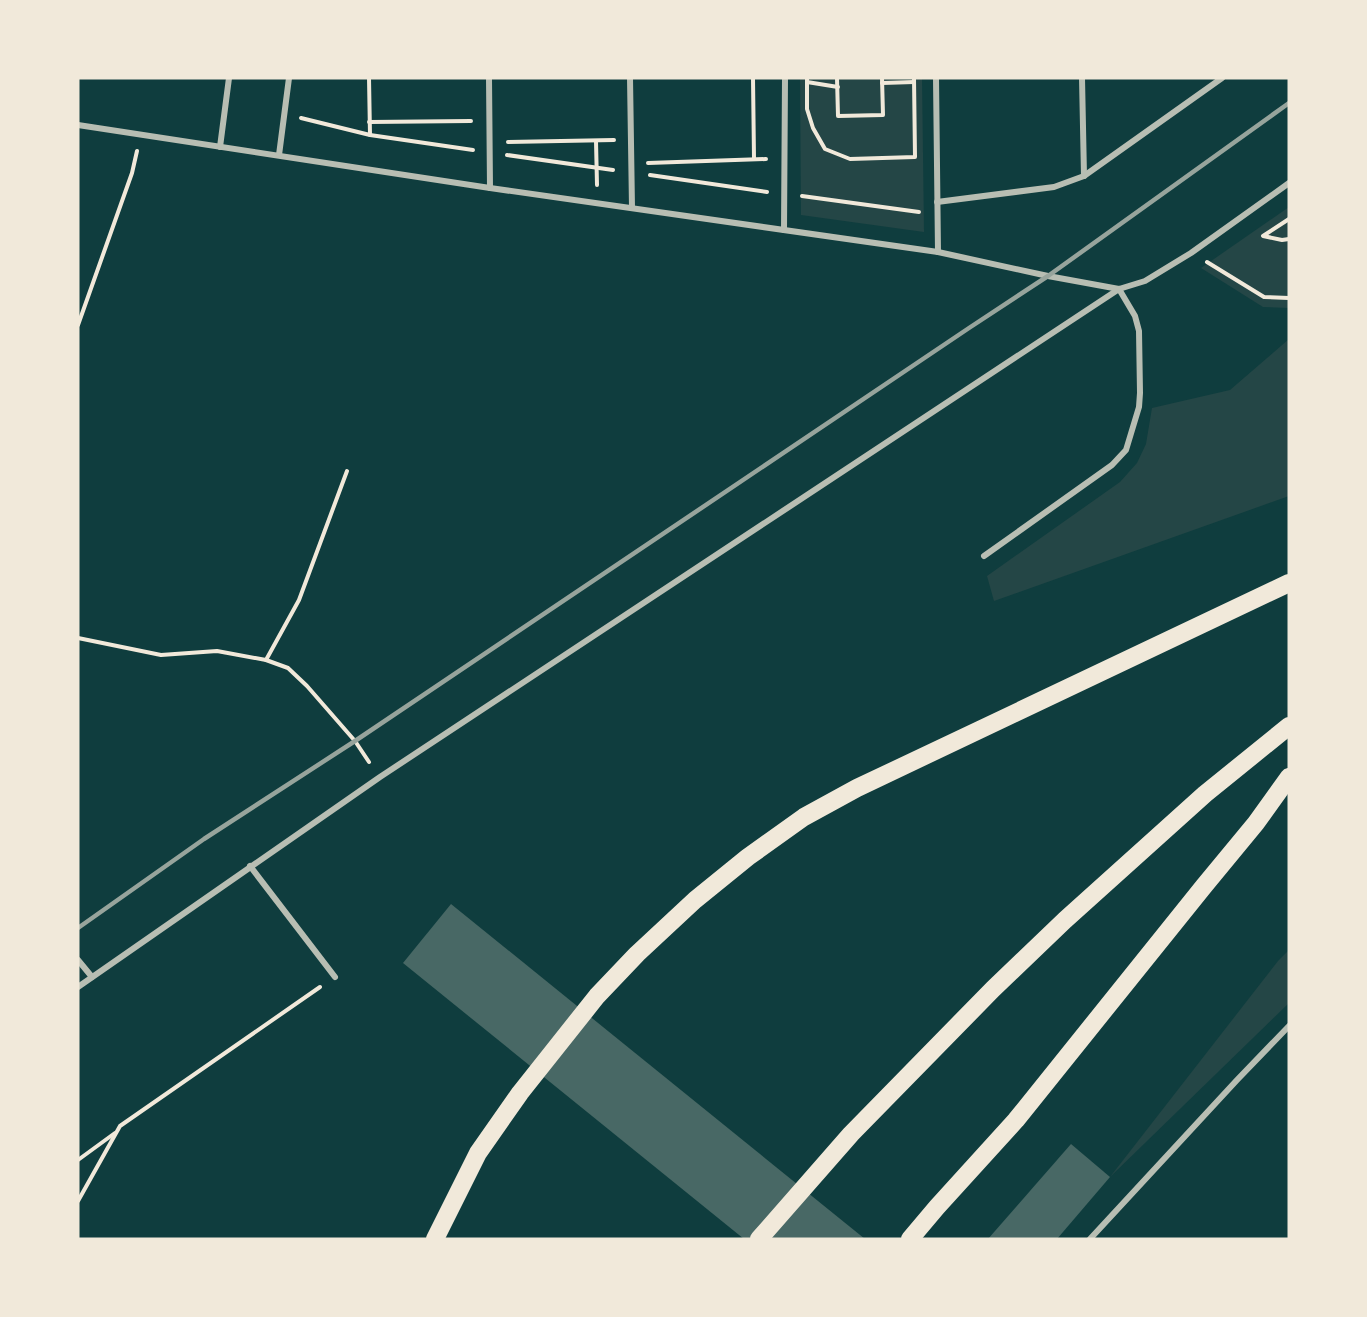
<svg xmlns="http://www.w3.org/2000/svg" width="1367" height="1317" viewBox="0 0 1367 1317" font-family="'PT Serif',serif">
  <rect width="100%" height="100%" fill="#0f3d3e"/>
  <g fill="#244646">
    <polygon points="800,78 922,78 924,232 801,215"/>
    <polygon points="1289,207 1289,308 1263,307 1201,268"/>
    <polygon points="1289,339 1289,496 994,601 987,576 1120,482 1137,463 1146,444 1152,408 1230,390"/>
    <polygon points="1289,950 1289,1003 1110,1177 1278,961"/>
  </g>
  <g fill="#486865">
    <polygon points="451,904 865,1239 744,1239 403,963"/>
    <polygon points="1071,1144 1110,1177 1057,1239 988,1239"/>
  </g>
  <g fill="none" stroke-linecap="round" stroke-linejoin="round">
    <g stroke="#f1e9da" stroke-width="4">
      <polyline points="369,78 370,135"/>
      <polyline points="753,78 754,159"/>
      <polyline points="807,78 807,109 813,128 825,149 850,159 915,157 914,78"/>
      <polyline points="837,78 838,116 883,115 882,78"/>
      <polyline points="807,82 838,87"/>
      <polyline points="882,83 914,82"/>
      <polyline points="301,118 370,135 473,150"/>
      <polyline points="369,122 471,121"/>
      <polyline points="596,141 597,185"/>
      <polyline points="508,142 614,140"/>
      <polyline points="507,155 613,170"/>
      <polyline points="648,163 766,159"/>
      <polyline points="650,175 767,192"/>
      <polyline points="802,196 919,212"/>
      <polyline points="1289,219 1263,236 1282,240 1289,239"/>
      <polyline points="1207,262 1264,297 1289,298"/>
      <polyline points="78,325 132,173 137,151"/>
      <polyline points="78,638 161,655 217,651 266,660 288,668 307,686 355,741 369,762"/>
      <polyline points="266,660 299,600 347,471"/>
      <polyline points="78,1160 115,1133"/>
      <polyline points="78,1201 120,1126 320,987"/>
    </g>
    <g stroke="#b8beb3" stroke-width="6">
      <polyline points="489,78 490,188"/>
      <polyline points="630,78 632,208"/>
      <polyline points="936,78 938,252"/>
      <polyline points="1082,78 1084,176"/>
      <polyline points="78,125 490,188 938,252 1048,276 1119,289"/>
      <polyline points="220,147 229,78"/>
      <polyline points="279,155 289,78"/>
      <polyline points="937,202 1054,187 1084,176 1222,78"/>
      <polyline points="784,230 785,78"/>
      <polyline points="984,556 1112,465 1126,450 1139,407 1140,393 1139,331 1135,316 1119,289"/>
      <polyline points="250,866 335,977"/>
      <polyline points="78,960 92,977"/>
      <polyline points="78,987 380,777 1119,289 1145,281 1191,253 1289,183"/>
      <polyline points="1090,1239 1237,1080 1289,1026"/>
    </g>
    <g stroke="#f1e9da" stroke-width="18">
      <polyline points="435,1239 478,1153 520,1093 597,996 637,954 695,900 748,857 804,817 857,788 1289,583"/>
      <polyline points="759,1239 851,1134 993,989 1065,920 1205,794 1289,726"/>
      <polyline points="910,1239 937,1207 1016,1120 1204,886 1256,823 1289,777"/>
    </g>
    <polyline stroke="#97a49c" stroke-width="4.5" points="78,928 204,839 355,741 969,328 1048,276 1289,103"/>
  </g>
  <rect width="1367" height="1317" fill="none" stroke="#f1e9da" stroke-width="159"/>
</svg>
